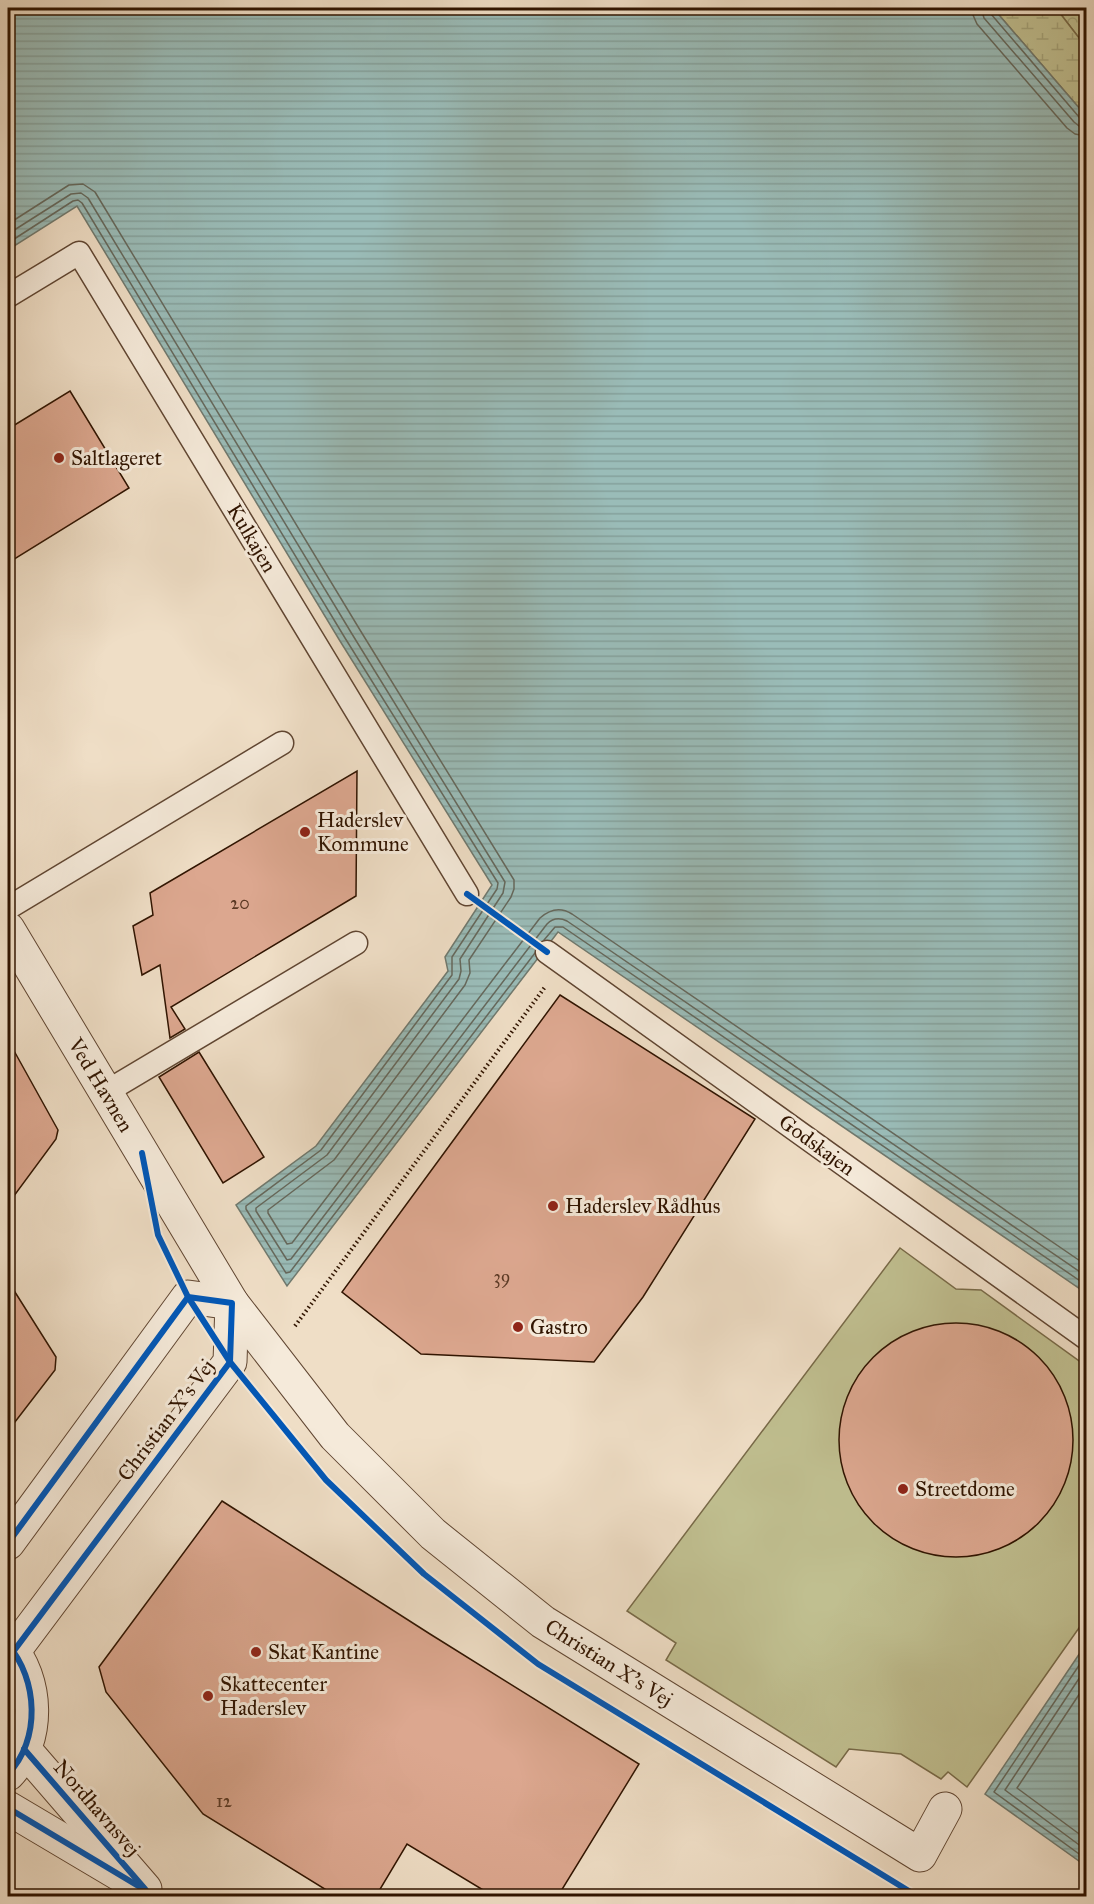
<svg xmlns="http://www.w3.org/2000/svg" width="1094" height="1904" viewBox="0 0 1094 1904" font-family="'IM FELL Great Primer',serif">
  <defs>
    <pattern id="forest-crowns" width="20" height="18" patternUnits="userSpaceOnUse" patternTransform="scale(1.5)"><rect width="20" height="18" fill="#c0bf90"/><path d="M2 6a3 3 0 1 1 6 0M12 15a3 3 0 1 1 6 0" fill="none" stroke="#a5a37a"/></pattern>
    <pattern id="wetland-marsh" width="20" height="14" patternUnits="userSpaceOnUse" patternTransform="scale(1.5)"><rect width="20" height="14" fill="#c0bf90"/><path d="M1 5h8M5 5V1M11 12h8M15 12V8" fill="none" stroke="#a5a37a"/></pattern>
    <pattern id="water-rules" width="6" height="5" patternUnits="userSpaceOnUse" patternTransform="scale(1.5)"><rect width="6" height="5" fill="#9abcb8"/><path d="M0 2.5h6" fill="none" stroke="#85a19c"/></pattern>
  </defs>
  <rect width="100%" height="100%" fill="#efdec6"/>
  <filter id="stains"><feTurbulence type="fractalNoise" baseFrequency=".00333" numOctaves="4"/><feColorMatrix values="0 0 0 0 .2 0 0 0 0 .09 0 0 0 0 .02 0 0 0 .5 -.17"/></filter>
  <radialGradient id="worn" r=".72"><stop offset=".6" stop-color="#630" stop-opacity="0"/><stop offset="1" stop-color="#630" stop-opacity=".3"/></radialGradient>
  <polygon fill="#c0bf90" stroke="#786a48" stroke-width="1.5" points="900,1248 956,1289 981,1290 1086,1366 1086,1618 967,1787 948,1772 941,1779 901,1754 849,1749 836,1767 666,1660 676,1643 627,1611"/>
  <polygon fill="url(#forest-crowns)" stroke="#786a48" stroke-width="1.5" points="1056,8 1086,8 1086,47"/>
  <polygon fill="url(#wetland-marsh)" stroke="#786a48" stroke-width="1.5" points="993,8 1056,8 1086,47 1086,116"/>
  <g fill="url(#water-rules)" stroke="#70796e" stroke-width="1.5">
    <polygon points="8,8 993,8 1086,116 1086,1293 558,932 287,1286 236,1205 316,1146 448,971 445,957 492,885 340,641 77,206 8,250"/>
    <polygon points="1086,1644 1086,1866 985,1794"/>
  </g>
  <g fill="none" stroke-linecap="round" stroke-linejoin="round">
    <g stroke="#65685c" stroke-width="1.5">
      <polyline points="972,8 973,15 977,24 1067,128 1075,134 1086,136"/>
      <polyline points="981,8 984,18 1074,122 1079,126 1086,127"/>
      <polyline points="989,8 991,14 1079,117 1086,119"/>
      <path d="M8 224 69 185 83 184 95 192 360 630 514 880V889L511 897 469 960 470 973 465 985 334 1160 268 1210V1213L287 1244 292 1243 540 918C550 909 561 907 572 914L1086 1265"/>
      <path d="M8 234 71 194 81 193 88 198 352 634 505 882 503 893 460 959 461 971 459 979 327 1155 256 1208V1211L287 1260 291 1259 547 924C553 918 559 917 567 921L1086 1276"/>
      <polyline points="8,243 73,201 78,200 82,203 345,638 498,883 497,889 452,957 452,975 321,1150 246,1206 246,1209 286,1273 290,1272 535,953"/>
      <polyline points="544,940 555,927 563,927 1086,1285"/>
      <polyline points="1086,1655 994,1792 1086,1859"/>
      <polyline points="1086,1668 1005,1790 1086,1850"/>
      <polyline points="1086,1684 1017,1788 1086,1839"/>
    </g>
  </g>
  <g fill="#dca78f" stroke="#301400" stroke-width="1.5">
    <polygon points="70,391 129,488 8,563 8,429"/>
    <polygon points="357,771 356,896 171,1007 185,1029 170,1038 160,965 142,975 133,926 153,915 150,893"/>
    <polygon points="560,995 755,1119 643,1297 594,1362 421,1354 342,1292"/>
    <polygon points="8,1040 58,1130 56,1139 8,1204"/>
    <polygon points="199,1052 264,1157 223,1183 159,1077"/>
    <polygon points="8,1281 56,1357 55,1370 8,1431"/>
    <circle cx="956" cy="1440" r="117"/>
    <polygon points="222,1501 430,1634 639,1764 558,1896 493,1896 407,1844 376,1896 336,1896 203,1814 106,1692 99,1667"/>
  </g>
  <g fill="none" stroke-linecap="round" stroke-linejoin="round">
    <g stroke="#604632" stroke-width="25">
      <g id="service">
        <polyline points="8,296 79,253 467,894"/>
        <polyline points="8,908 282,743"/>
        <polyline points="547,952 1086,1338"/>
        <polyline points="106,1092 356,943"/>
      </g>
    </g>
    <g stroke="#604632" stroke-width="35">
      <polyline id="minor" points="8,929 232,1303 335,1436 433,1534 543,1622 920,1855 945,1809"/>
    </g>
    <g stroke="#604632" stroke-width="35">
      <g id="tertiary">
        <polyline points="8,1543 188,1297 232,1303 230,1362 13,1652"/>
        <path d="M8 1645C38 1679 41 1740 8 1774"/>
        <polyline points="24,1749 145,1889"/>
        <polyline points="8,1808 121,1875"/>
      </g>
    </g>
    <polyline stroke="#301400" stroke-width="4" stroke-dasharray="1.5 3" stroke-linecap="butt" points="295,1326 545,987"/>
    <use href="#service" stroke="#f5eada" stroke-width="22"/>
    <use href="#minor" stroke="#f5eada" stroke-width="33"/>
    <use href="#tertiary" stroke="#f5eada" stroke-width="33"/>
    <g stroke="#f5eada" stroke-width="10">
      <g id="cycleway">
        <polyline points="467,894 547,952"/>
        <polyline points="142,1153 158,1235 188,1297 230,1362 326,1480 424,1574 538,1664 917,1896"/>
        <polyline points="8,1543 188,1297 232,1303 230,1362 13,1652"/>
        <path d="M8 1645C38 1679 41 1740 8 1774"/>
        <polyline points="24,1749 145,1889"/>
        <polyline points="8,1808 155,1896"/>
      </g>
    </g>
    <use href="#cycleway" stroke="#0057b8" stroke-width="6"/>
  </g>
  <g fill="#8f2418" stroke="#f5eada" stroke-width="2">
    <circle cx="59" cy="458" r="6"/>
    <circle cx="305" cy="832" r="6"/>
    <circle cx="553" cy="1206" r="6"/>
    <circle cx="518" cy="1327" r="6"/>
    <circle cx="903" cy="1489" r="6"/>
    <circle cx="256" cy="1652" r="6"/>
    <circle cx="208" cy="1696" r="6"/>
  </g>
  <g text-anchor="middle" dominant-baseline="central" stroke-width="6" stroke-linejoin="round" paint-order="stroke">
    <g font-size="18" fill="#5b3924">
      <text x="240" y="903">20</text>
      <text x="502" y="1277">39</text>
      <text x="224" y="1801">12</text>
    </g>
    <g font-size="21" fill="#301400" stroke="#f5eada" text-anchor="start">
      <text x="71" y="458">Saltlageret</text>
      <text x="317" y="820">Haderslev<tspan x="317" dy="24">Kommune</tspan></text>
      <text x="565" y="1206">Haderslev Rådhus</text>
      <text x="530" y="1327">Gastro</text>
      <text x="915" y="1489">Streetdome</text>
      <text x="268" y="1652">Skat Kantine</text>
      <text x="220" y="1684">Skattecenter<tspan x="220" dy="24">Haderslev</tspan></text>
    </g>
    <g font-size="21" fill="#301400" stroke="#f5eada">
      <text transform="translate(252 538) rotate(59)">Kulkajen</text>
      <text transform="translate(101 1085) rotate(59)">Ved Havnen</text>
      <text transform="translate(817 1145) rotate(36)">Godskajen</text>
      <text transform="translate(166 1420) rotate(-53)">Christian X's Vej</text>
      <text transform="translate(609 1663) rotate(32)">Christian X's Vej</text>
      <text transform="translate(97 1808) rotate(49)">Nordhavnsvej</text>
    </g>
  </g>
  <rect width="1094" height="1904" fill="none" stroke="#efdec6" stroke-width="30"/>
  <rect x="9" y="9" width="1076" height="1886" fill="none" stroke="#301400" stroke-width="3"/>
  <rect x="15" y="15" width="1064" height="1874" fill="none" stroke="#301400" stroke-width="1.5"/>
  <rect width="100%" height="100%" filter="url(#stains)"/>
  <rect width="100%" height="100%" fill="url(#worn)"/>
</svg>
